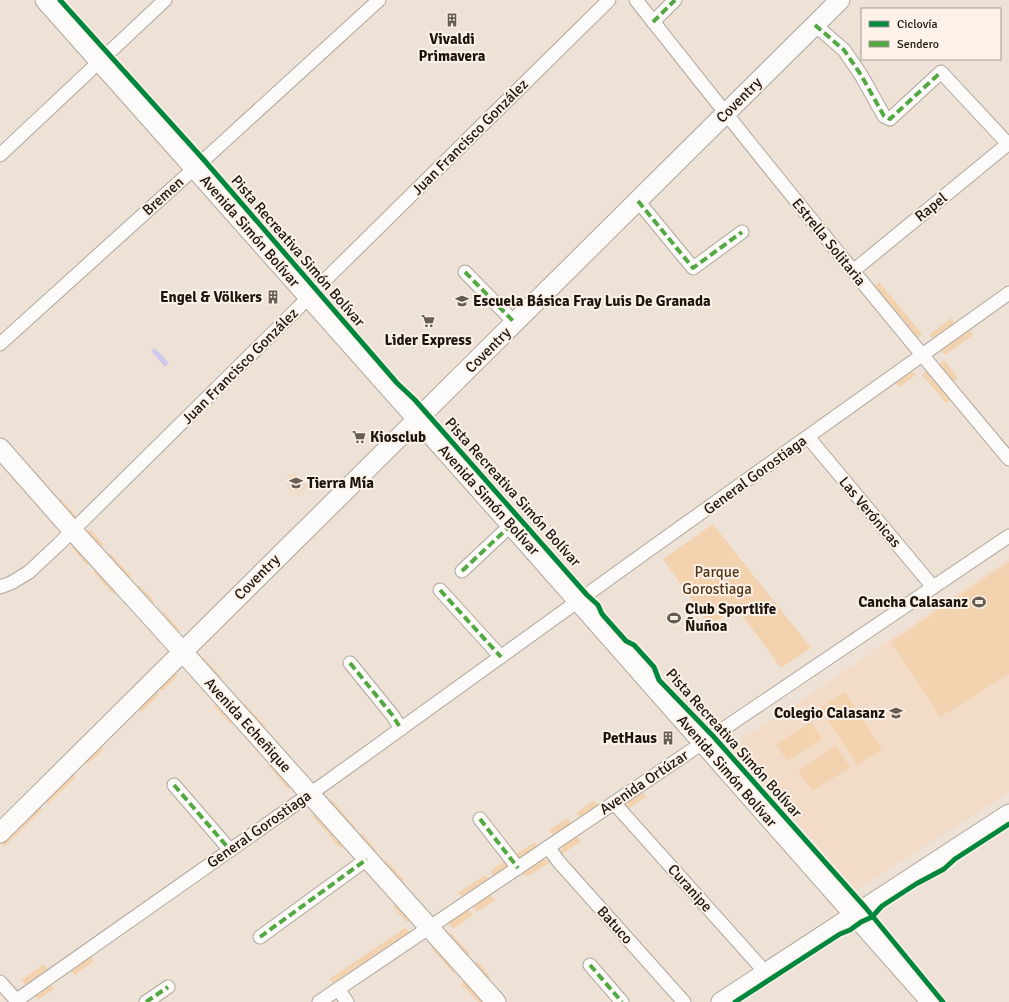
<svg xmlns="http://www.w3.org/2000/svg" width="1009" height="1002" viewBox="0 0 1009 1002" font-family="Signika,sans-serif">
  <rect width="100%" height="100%" fill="#eee2d6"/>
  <g fill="#f2dcc8">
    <polygon points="294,471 309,487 299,496 295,493 292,495 287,489 290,487 284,480"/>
    <polygon points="1009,558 1009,792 857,890 732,750 733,745 812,693"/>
  </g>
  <g fill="#f3d2b0">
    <polygon points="879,282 922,334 917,339 874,286"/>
    <polygon points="951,318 955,323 933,340 929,335"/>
    <polygon points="969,329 973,335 945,355 941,350"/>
    <polygon points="944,360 958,378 953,382 938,365"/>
    <polygon points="912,371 916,375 899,387 895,383"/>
    <polygon points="927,371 951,399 946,403 922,375"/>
    <polygon points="60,498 78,518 74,519 56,502"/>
    <polygon points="713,524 811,648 781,668 736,607 710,626 663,559"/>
    <polygon points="90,529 104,545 99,550 85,534"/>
    <polygon points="76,544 91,561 87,565 72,548"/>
    <polygon points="110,553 131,576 127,580 106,557"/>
    <polygon points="1009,562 1009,674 940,717 891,642"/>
    <polygon points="97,568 117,590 113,594 93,572"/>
    <polygon points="139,585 154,601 149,605 134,589"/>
    <polygon points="164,612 180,630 175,634 160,616"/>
    <polygon points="203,657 222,678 218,682 199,661"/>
    <polygon points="173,670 178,676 162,691 157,687"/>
    <polygon points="153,690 159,695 141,713 137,707"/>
    <polygon points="845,692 882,749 857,765 820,708"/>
    <polygon points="218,702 234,720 230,724 214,706"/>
    <polygon points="245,704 266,727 261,731 241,708"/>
    <polygon points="811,722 822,739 787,761 776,744"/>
    <polygon points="99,744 104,749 88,764 83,759"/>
    <polygon points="836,746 850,767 813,791 798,771"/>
    <polygon points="272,762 292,786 288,789 268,765"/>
    <polygon points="71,772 76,777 48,804 43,799"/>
    <polygon points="642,792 646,797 628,809 626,806 629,800"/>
    <polygon points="331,799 356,828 352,831 327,803"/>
    <polygon points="594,800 598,805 580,818 576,813"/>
    <polygon points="38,804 43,809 4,847 0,842"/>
    <polygon points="316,812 345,844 341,849 312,816"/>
    <polygon points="567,818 572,823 553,835 549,830"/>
    <polygon points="362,833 377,851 372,855 357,837"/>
    <path d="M577 836 581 841 561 855C560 844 569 841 577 836Z"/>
    <polygon points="535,842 537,846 516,861 513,856"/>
    <polygon points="507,859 511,864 494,876 490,871"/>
    <polygon points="544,859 551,862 527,877 523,873"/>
    <polygon points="386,860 404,880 399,884 382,864"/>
    <polygon points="485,875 488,879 462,896 458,893"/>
    <polygon points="490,894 495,900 477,912 473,906"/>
    <polygon points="398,903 412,919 406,922 393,907"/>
    <polygon points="468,909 473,915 453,929 448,923"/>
    <polygon points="405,928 410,932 333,983 329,979"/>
    <polygon points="451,933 470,954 465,958 447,937"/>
    <polygon points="435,944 458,971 454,974 431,948"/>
    <polygon points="90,955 94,961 75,975 70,969"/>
    <polygon points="478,962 490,977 485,981 472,966"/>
    <polygon points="44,964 48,969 25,985 21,980"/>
    <polygon points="466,979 486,1002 478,1002 461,984"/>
    <polygon points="50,984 54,989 38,1000 34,995"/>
  </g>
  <polygon fill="#d1c9ec" points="155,348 169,363 165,367 151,351"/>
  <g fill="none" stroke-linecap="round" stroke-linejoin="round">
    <g stroke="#afa69c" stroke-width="15">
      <g id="street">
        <path d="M636 0C758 155 882 308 1009 459"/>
        <polyline points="653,22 675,0"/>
        <polyline points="815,25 844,50 861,75 884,116 890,119 941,72 1009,145"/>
        <polyline points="0,155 165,0"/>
        <polyline points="638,201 693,268 742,232"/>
        <polyline points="853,271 1009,143"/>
        <polyline points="465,272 515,323"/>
        <polyline points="0,344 208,156 379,0"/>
        <polyline points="808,437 933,587"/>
        <polyline points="462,571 511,525"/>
        <polyline points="0,587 11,583 29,572 59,544 298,308 319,286 609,0"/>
        <polyline points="440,590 501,657"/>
        <polyline points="350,663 393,716 401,729"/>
        <polyline points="174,785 230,850"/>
        <polyline points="614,803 766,973"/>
        <polyline points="480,819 518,868"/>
        <polyline points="548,847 559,862 684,1002"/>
        <polyline points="260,937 367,859"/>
        <polyline points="590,965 622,1002"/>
        <polyline points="0,982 18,1002"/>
        <polyline points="338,989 347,1002"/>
        <polyline points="17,1000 327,782 646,552 1009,293"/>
        <polyline points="146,1002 168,987"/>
        <polyline points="319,1002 1009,536"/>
      </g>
    </g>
    <g stroke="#afa69c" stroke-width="21">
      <g id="secondary">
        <polyline points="45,0 511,525 931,1002"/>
        <polyline points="0,448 73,531 155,621 496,1002"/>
        <polyline points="0,833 840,0"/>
        <polyline points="721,1002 1009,814"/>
      </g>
    </g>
    <use href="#street" stroke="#fcfbf9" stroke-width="13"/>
    <use href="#secondary" stroke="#fcfbf9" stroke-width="19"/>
    <g stroke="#52a941" stroke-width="4" stroke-dasharray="8 4" stroke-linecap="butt">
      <polyline points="653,22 675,0"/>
      <polyline points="815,25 844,50 861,75 884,116 890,119 941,72"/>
      <polyline points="638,201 693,268 742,232"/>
      <polyline points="465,272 515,323"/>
      <polyline points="462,571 511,525"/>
      <polyline points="440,590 501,657"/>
      <polyline points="350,663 393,716 401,729"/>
      <polyline points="174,785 230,850"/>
      <polyline points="480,819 518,868"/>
      <polyline points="260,937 367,859"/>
      <polyline points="590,965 622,1002"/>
      <polyline points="146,1002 168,987"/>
    </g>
    <g stroke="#fcf2e9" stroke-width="8">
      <g id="cycleway">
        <polyline points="60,0 204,160 397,383 415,400 587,595 598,605 602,614 626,641 634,645 654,667 659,680 713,736 865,907 943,1002"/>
        <polyline points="735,1002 840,934 850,930 861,922 872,917 882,906 916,884 944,869 955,859 1009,824"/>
      </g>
    </g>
    <use href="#cycleway" stroke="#00873e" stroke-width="5"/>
  </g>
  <defs>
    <g id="building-bare" transform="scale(1.08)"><path d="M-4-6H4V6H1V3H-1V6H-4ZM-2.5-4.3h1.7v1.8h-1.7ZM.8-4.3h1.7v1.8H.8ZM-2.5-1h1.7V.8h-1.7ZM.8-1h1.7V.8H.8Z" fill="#665d53" stroke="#fcf2e9" stroke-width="2.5" paint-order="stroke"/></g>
    <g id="school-bare" transform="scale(1.08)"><path d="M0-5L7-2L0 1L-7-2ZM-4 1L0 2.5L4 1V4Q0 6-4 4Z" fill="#665d53" stroke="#fcf2e9" stroke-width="2.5" paint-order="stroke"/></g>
    <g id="supermarket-bare" transform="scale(1.08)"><path d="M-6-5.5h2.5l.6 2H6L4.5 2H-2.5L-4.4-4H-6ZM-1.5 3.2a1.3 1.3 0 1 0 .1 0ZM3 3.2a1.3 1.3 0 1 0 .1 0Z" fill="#665d53" stroke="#fcf2e9" stroke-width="2.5" paint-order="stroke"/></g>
    <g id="stadium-bare" transform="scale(1.08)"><path d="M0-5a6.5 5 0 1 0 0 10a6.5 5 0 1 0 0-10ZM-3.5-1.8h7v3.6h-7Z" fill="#665d53" stroke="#fcf2e9" stroke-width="2.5" paint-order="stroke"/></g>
  </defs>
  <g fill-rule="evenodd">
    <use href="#building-bare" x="452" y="20"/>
    <use href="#building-bare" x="273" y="297"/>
    <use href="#school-bare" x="462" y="301"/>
    <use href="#supermarket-bare" x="428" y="321"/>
    <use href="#supermarket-bare" x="359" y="437"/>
    <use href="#school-bare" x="296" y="483"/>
    <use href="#stadium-bare" x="979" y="602"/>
    <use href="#stadium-bare" x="674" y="618"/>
    <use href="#school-bare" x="896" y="713"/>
    <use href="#building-bare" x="668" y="738"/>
  </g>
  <g text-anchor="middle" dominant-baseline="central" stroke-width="4" stroke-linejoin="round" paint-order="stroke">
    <g font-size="15" font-weight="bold" fill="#1d150d" stroke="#fcf2e9" text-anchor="end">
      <text x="452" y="39" text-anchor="middle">Vivaldi<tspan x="452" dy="17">Primavera</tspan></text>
      <text x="262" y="297">Engel &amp; Völkers</text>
      <text x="473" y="301" text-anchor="start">Escuela Básica Fray Luis De Granada</text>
      <text x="428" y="340" text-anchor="middle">Lider Express</text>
      <text x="370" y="437" text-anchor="start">Kiosclub</text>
      <text x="307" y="483" text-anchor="start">Tierra Mía</text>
      <text x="968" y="602">Cancha Calasanz</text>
      <text x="685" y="609" text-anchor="start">Club Sportlife<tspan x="685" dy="17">Ñuñoa</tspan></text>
      <text x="885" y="713">Colegio Calasanz</text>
      <text x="657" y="738">PetHaus</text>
    </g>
    <g font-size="15" fill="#1d150d" stroke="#fcf2e9">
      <text transform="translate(739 100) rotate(-45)">Coventry</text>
      <text transform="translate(470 137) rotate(-45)">Juan Francisco González</text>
      <text transform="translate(163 196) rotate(-42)">Bremen</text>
      <text transform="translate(931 207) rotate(-39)">Rapel</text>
      <text transform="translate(250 231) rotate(49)">Avenida Simón Bolívar</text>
      <text transform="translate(829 242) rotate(51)">Estrella Solitaria</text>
      <text transform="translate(298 251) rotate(49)">Pista Recreativa Simón Bolívar</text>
      <text transform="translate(488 350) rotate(-45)">Coventry</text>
      <text transform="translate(240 366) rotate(-45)">Juan Francisco González</text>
      <text transform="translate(755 475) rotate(-36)">General Gorostiaga</text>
      <text transform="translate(513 492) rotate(48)">Pista Recreativa Simón Bolívar</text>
      <text transform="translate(489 500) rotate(48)">Avenida Simón Bolívar</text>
      <text transform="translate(870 512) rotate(50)">Las Verónicas</text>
      <text transform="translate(257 577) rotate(-45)">Coventry</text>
      <text transform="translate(248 725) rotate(48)">Avenida Echeñique</text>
      <text transform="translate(734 743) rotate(48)">Pista Recreativa Simón Bolívar</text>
      <text transform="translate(727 771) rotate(49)">Avenida Simón Bolívar</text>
      <text transform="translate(644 782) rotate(-34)">Avenida Ortúzar</text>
      <text transform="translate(259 829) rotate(-35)">General Gorostiaga</text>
      <text transform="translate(690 888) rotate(48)">Curanipe</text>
      <text transform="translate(615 925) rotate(48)">Batuco</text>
    </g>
    <g font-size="15" fill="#513413" stroke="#fcf2e9">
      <text x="717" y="572">Parque<tspan x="717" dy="17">Gorostiaga</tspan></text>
    </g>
  </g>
  <rect x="861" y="8" width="140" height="52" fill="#fcf2e9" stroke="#a39a91"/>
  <rect x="869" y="21" width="20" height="6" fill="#00873e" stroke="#a39a91"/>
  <text x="897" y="28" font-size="12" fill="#1d150d">Ciclovía</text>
  <rect x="869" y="41" width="20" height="6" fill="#52a941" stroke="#a39a91"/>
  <text x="897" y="48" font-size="12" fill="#1d150d">Sendero</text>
</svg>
